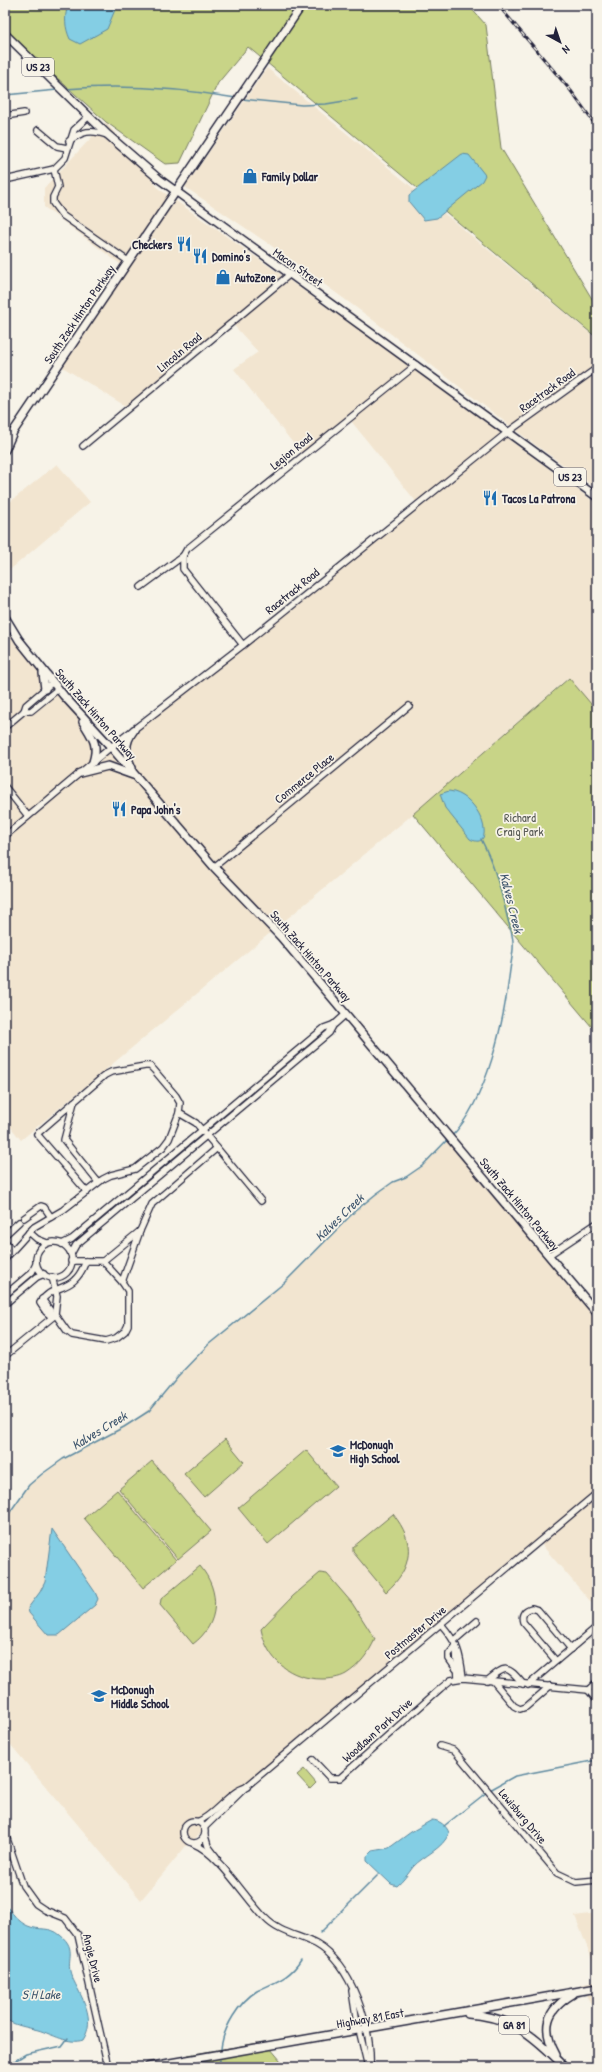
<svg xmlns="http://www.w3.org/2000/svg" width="602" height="2072" viewBox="0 0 602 2072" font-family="'Patrick Hand',sans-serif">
  <rect width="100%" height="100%" fill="#f7f3e8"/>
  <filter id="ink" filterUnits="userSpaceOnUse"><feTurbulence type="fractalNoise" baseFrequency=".025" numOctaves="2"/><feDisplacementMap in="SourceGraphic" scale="8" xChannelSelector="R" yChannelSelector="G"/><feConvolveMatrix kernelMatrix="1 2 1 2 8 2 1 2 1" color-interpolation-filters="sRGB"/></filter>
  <g filter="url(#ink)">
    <g fill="#f2e5d0">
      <polygon points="267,68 597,339 597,489 526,438 369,317 269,244 185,187"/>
      <polygon points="106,122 159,189 364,333 597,504 597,711 568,678 413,814 21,1140 5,1120 5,619 105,754 418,504 351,421 304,457 234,369 258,352 230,321 127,407 56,363 124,267 44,207 44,188"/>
      <polygon points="57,464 90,502 5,574 5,506"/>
      <polygon points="451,1139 597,1313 597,1491 290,1751 204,1828 191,1843 186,1846 141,1900 5,1738 5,1519 29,1485 63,1459 139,1417 156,1402 178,1376 209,1344 284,1283 355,1211 376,1194 393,1182 407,1177 422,1166 437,1149"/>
      <polygon points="597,1497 597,1609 541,1544"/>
      <polygon points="597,1913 597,1972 575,1916"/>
      <polygon points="597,1981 597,2014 580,1985"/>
    </g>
    <g fill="#c8d487" stroke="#757b61">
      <polygon points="5,5 468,5 486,25 501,148 597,307 597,338 248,47 218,83 180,163 165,164 106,122 5,31"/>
      <polygon points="569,678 597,711 597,1033 413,814"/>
      <polygon points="225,1439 244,1462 204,1497 184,1474"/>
      <polygon points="306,1450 336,1486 268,1544 238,1508"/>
      <polygon points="152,1461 211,1531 178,1559 119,1489"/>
      <polygon points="117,1490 176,1560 143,1588 84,1518"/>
      <path d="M393 1514C416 1542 413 1568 386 1592L353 1552V1547Z"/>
      <path d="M200 1566C221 1591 220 1624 193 1644L160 1605 161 1599Z"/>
      <path d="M320 1573 327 1574 352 1603 375 1639C369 1653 359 1666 346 1674 339 1678 330 1679 322 1679 290 1679 267 1660 261 1629L293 1596Z"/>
      <polygon points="304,1769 316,1783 310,1789 297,1775"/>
      <polygon points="265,2042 286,2067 188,2067 188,2055"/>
    </g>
    <g fill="#84cee4" stroke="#5d89a0">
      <path d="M68 5H117L107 29 80 44 70 39C65 28 64 17 68 5Z"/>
      <polygon points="462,154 469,155 485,175 482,181 437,218 424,220 409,202 409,195"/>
      <path d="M449 791C483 795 497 853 470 839L445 808 440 794Z"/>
      <polygon points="52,1529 95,1592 98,1599 95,1605 59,1635 48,1635 29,1613 28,1608 40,1592 45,1582"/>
      <path d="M432 1820C439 1820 447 1826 449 1833 443 1849 424 1855 413 1867 408 1874 403 1881 397 1886L391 1884 367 1861V1856L372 1851 389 1848 411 1832Z"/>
      <path d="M5 1905C12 1912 18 1922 28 1926 39 1931 50 1926 60 1935 79 1950 64 1960 72 1977 81 1997 97 2018 83 2040 69 2045 52 2034 38 2030 26 2027 16 2026 5 2019Z"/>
    </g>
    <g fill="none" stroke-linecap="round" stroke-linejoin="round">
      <g stroke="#5d89a0" stroke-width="1.5">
        <path d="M65 89C123 84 179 88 236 98"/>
        <polyline points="5,95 57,90"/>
        <polyline points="242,99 302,105 326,104 357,99"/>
        <path d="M451 1137C488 1099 504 1021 510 970 511 961 514 951 513 943 513 934 509 925 507 916 501 889 494 864 481 839"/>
        <polyline points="5,1519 29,1485 42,1474 63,1459 124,1427 149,1411 178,1376 209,1344 284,1283 355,1211 376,1194 393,1182 406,1177 422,1166 448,1139"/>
        <polyline points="490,1790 515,1776 597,1760"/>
        <polyline points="444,1826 487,1792"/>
        <polyline points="320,1933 379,1874"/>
        <path d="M221 2049C223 2028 239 2002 257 1991 275 1982 290 1978 301 1960"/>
        <polyline points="5,2067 26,2054 62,2046 68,2038"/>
        <polyline points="219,2067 220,2060"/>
      </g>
      <g stroke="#22223b" stroke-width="8">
        <g id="minor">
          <polyline points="5,116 24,113"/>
          <polyline points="38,130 57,146 67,148"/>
          <path d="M69 141C82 131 91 129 107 135"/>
          <polyline points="54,169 58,187 53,197 53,203 62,215 128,261"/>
          <polyline points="5,180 54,169 65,158 74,130 89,116"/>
          <polyline points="83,446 289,275"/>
          <polyline points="183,556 183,569 243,645"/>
          <polyline points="141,587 183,556 187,549 416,365"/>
          <polyline points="24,711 31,711 58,689"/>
          <polyline points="5,727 24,711 26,705 53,682"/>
          <polyline points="5,787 28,816"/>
          <polyline points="5,836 111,747 243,645 508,432 597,368"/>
          <polyline points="214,867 409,706"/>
          <polyline points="74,1102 64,1140 98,1182"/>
          <polyline points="217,1148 261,1201"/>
          <polyline points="87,1192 37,1134 105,1075 111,1072 145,1066 150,1066 154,1070 176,1096 180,1103 179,1113"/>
          <polyline points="24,1218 41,1206 44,1207 51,1217"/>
          <polyline points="29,1232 37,1239 47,1243"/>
          <polyline points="5,1235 19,1222"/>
          <polyline points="5,1241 12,1251"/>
          <circle cx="54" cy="1260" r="18"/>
          <polyline points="62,1244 72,1239 324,1028 335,1024 346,1014"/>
          <polyline points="71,1254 76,1245 329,1033 334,1024"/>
          <polyline points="549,1255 597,1223"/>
          <polyline points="5,1259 34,1227 63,1210 103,1179 111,1175 135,1169 163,1147 169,1139 179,1113 196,1123 217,1148 152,1204 140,1231"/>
          <polyline points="103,1261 140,1231 122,1282"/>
          <polyline points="52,1277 57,1296 55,1314 67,1331 72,1335 106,1341 116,1338 125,1331 128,1325 128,1291 122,1282 103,1261 71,1261"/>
          <polyline points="5,1295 32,1272 36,1264"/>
          <polyline points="42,1299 50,1310 51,1316"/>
          <polyline points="5,1304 37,1277 44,1274"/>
          <path d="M52 1317 46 1312 40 1303C54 1281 73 1296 86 1261"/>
          <polyline points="5,1356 54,1316"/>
          <path d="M441 1624C458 1644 460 1652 463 1678"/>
          <polyline points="455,1640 477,1621"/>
          <polyline points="456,1646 458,1678"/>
          <polyline points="456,1646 449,1654 449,1659 456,1669"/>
          <path d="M556 1661 523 1622C521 1615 524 1610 532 1608L538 1610 571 1649"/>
          <path d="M487 1681C506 1665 507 1665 523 1684"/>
          <polyline points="494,1682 514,1706 520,1709 526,1707 550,1686"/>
          <polyline points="528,1685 593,1630"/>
          <polyline points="588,1690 597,1700"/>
          <polyline points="440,1746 453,1750 457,1754 557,1873 576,1882 597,1880"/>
          <polyline points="313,1760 330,1778 340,1778 441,1688 451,1680 463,1678 588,1690 597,1682"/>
          <circle cx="194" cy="1832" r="11"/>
          <path d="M197 1822C216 1815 227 1792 247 1787"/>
          <polyline points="204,1828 247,1786 597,1493"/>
          <polyline points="5,1833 23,1886 36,1904 45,1910 65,1918 78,1935 108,2067"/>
          <polyline points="205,1836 208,1846 217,1858"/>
          <path d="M194 1844C218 1853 246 1899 265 1918 279 1933 299 1935 316 1944 352 1964 372 2028 370 2067"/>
          <polyline points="352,1991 356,2017 368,2067"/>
        </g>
      </g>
      <g stroke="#22223b" stroke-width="10">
        <g id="major">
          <polyline points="5,34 108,135 159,179 597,497"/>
          <polyline points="5,450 13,432 302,5"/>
          <polyline points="5,617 19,640 64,696 111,747 214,867 281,937 597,1313"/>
          <polyline points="43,673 45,689"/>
          <path d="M83 722C92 737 99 744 93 762"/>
          <path d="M132 768C125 754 124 743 134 730"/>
          <polyline points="80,773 108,766 133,775"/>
          <path d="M468 2014C514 2017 534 2036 565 2067"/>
          <path d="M556 2055C541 2028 546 2010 573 1994"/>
          <polyline points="147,2067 597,1988"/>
        </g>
      </g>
      <use href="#minor" stroke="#f7f3e8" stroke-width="5.5"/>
      <use href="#major" stroke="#f7f3e8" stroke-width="7"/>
      <g stroke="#22223b" stroke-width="3">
        <polyline id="rail" points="498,5 571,91 597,127"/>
      </g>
      <use href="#rail" stroke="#f7f3e8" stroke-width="1.5" stroke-dasharray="4.5" stroke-linecap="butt"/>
    </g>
  </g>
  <defs>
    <g id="shop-bare" transform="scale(1.2)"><path d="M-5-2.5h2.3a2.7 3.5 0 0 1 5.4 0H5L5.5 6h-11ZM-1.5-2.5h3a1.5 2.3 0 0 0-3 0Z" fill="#1f6fb2" stroke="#f7f3e8" stroke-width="2.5" paint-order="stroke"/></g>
    <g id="restaurant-bare" transform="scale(1.2)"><path d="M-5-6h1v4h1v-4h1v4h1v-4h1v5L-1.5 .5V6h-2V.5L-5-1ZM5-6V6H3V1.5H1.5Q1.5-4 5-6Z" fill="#1f6fb2" stroke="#f7f3e8" stroke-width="2.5" paint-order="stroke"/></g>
    <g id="school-bare" transform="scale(1.2)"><path d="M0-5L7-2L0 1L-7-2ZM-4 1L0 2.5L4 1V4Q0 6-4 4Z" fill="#1f6fb2" stroke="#f7f3e8" stroke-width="2.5" paint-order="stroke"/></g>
  </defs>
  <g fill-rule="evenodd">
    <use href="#shop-bare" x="250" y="176"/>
    <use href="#restaurant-bare" x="184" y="244"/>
    <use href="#restaurant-bare" x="200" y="256"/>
    <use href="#shop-bare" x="223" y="277"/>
    <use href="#restaurant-bare" x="490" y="498"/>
    <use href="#restaurant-bare" x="119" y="809"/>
    <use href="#school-bare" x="338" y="1451"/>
    <use href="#school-bare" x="99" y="1696"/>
  </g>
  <g text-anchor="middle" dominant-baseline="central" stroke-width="3.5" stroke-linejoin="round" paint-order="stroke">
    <g fill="#f7f3e8" stroke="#62616f" stroke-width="1">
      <rect x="22" y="58" width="32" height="18" rx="3"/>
      <rect x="554" y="468" width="32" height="18" rx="3"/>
      <rect x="499" y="2016" width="30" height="18" rx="3"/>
    </g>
    <g font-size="11" font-weight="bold" fill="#22223b">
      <text x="38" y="67">US 23</text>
      <text x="570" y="477">US 23</text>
      <text x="514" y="2025">GA 81</text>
    </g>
    <g font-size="12" font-weight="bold" fill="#22223b" stroke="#f7f3e8" text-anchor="start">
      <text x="262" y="176">Family Dollar</text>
      <text x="172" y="244" text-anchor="end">Checkers</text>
      <text x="212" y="256">Domino's</text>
      <text x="235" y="277">AutoZone</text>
      <text x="502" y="498">Tacos La Patrona</text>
      <text x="131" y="809">Papa John's</text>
      <text x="350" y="1444">McDonugh<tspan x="350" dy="14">High School</tspan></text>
      <text x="111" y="1689">McDonugh<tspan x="111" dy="14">Middle School</tspan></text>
    </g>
    <g font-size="12" fill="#22223b" stroke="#f7f3e8">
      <text transform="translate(298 267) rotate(35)">Macon Street</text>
      <text transform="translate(79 314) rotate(-56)">South Zack Hinton Parkway</text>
      <text transform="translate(179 352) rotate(-40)">Lincoln Road</text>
      <text transform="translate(547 390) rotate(-36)">Racetrack Road</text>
      <text transform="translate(291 451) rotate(-39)">Legion Road</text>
      <text transform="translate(292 591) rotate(-39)">Racetrack Road</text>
      <text transform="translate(96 714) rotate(49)">South Zack Hinton Parkway</text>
      <text transform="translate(304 778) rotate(-39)">Commerce Place</text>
      <text transform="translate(311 956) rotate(49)">South Zack Hinton Parkway</text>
      <text transform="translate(520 1204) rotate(50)">South Zack Hinton Parkway</text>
      <text transform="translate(415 1632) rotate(-40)">Postmaster Drive</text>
      <text transform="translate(377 1730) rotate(-42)">Woodlawn Park Drive</text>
      <text transform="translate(523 1816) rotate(50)">Lewisburg Drive</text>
      <text transform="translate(93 1958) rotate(76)">Angie Drive</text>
      <text transform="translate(370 2018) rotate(-10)">Highway 81 East</text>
    </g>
    <g font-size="12" fill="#545752" stroke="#f7f3e8">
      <text x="520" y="817">Richard<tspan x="520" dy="14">Craig Park</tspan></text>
    </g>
    <g font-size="13" font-style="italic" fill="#3f566e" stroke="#f7f3e8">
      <text transform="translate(512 903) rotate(76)">Kalves Creek</text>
      <text transform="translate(339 1217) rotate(-44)">Kalves Creek</text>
      <text transform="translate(99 1430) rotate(-31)">Kalves Creek</text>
      <text x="41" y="1994">S H Lake</text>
    </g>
  </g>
  <rect width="602" height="2072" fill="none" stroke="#f7f3e8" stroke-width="20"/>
  <rect x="10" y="10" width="582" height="2052" fill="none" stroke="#22223b" stroke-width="1.5" filter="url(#ink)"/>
  <g transform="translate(560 42) rotate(140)" stroke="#f7f3e8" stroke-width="3" paint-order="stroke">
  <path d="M0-3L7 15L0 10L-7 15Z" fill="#22223b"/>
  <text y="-6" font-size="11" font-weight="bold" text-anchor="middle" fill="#22223b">N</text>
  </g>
</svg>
